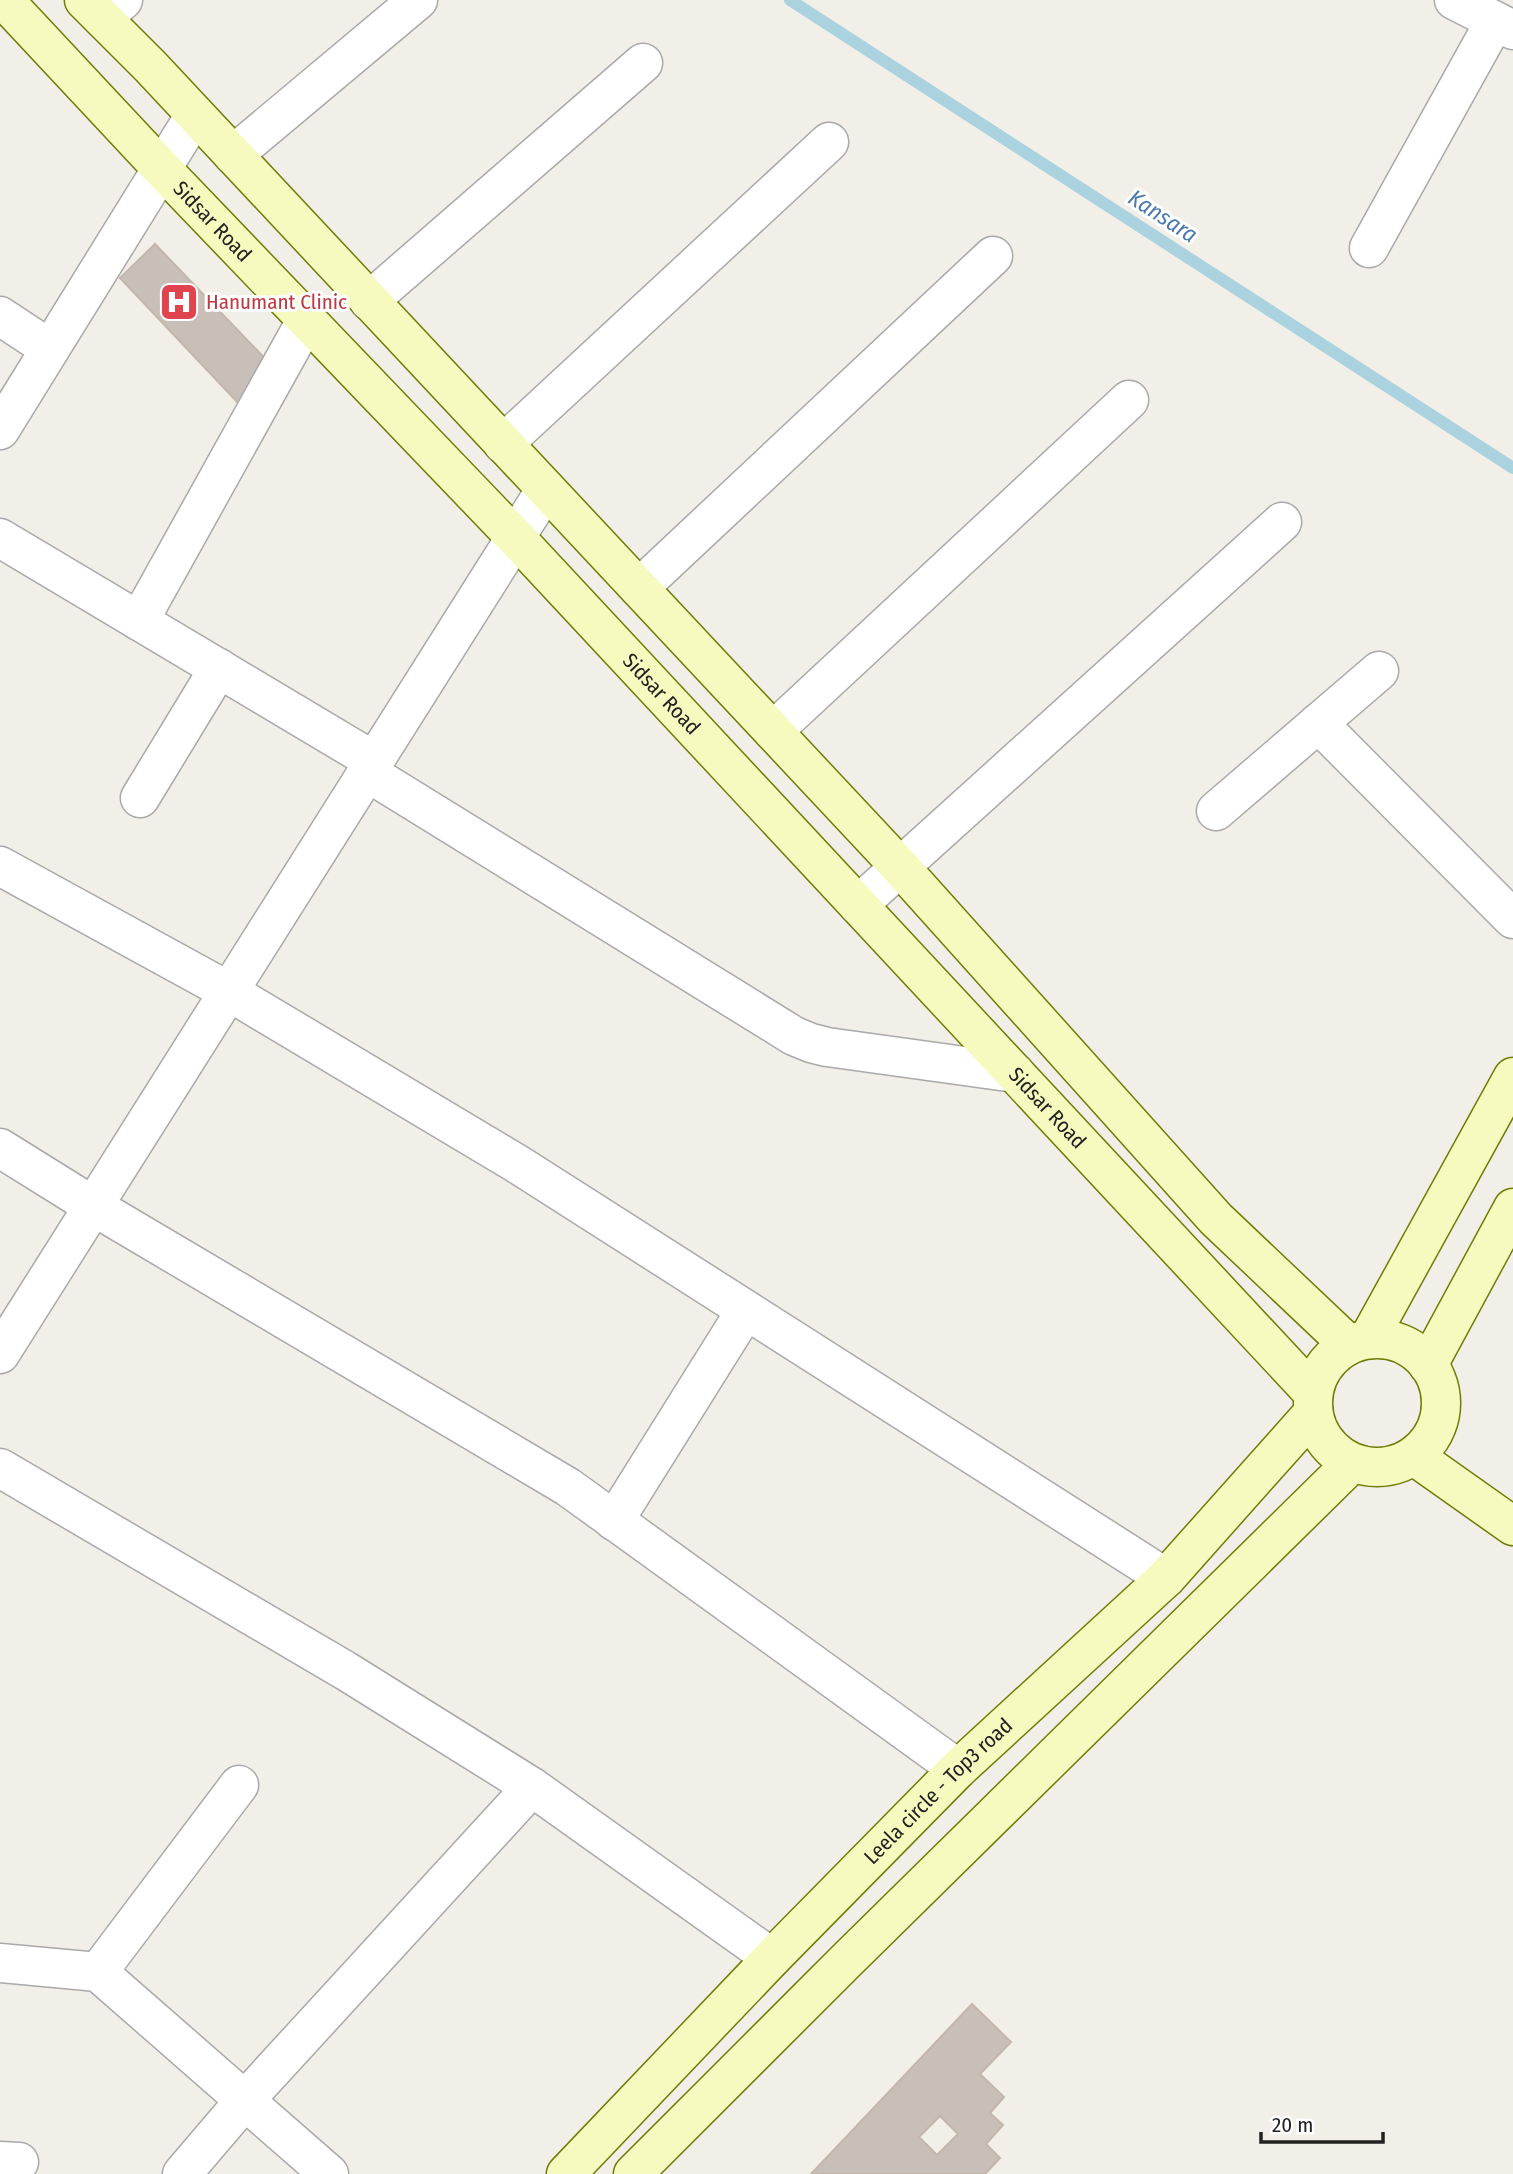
<svg xmlns="http://www.w3.org/2000/svg" width="1513" height="2174" viewBox="0 0 1513 2174" font-family="'Fira Sans Condensed',sans-serif">
  <rect width="100%" height="100%" fill="#f2efe9"/>
  <g fill="none" stroke-linecap="round" stroke-linejoin="round">
    <polyline stroke="#aad3df" stroke-width="12" points="790,0 1513,468"/>
  </g>
  <g fill="#c7bfb8" stroke="#c4b6ab" stroke-width="2" fill-rule="evenodd">
    <polygon points="155,244 277,371 241,406 120,278"/>
    <path d="M972 2004 1011 2042 980 2074 1004 2097 990 2113 1003 2125 986 2144 1000 2158 985 2174H811ZM940 2116 958 2134 937 2155 919 2137Z"/>
  </g>
  <g fill="none" stroke-linecap="round" stroke-linejoin="round">
    <g stroke="#a9a9a9" stroke-width="41">
      <g id="street">
        <polyline points="1454,0 1513,30"/>
        <polyline points="102,18 123,0"/>
        <polyline points="233,155 418,0"/>
        <polyline points="1369,248 1495,21"/>
        <polyline points="369,301 643,63"/>
        <polyline points="0,316 50,349"/>
        <polyline points="0,430 195,115"/>
        <polyline points="503,444 829,142"/>
        <polyline points="0,538 374,761"/>
        <polyline points="639,588 993,256"/>
        <polyline points="139,621 307,319"/>
        <polyline points="1318,723 1513,919"/>
        <polyline points="773,731 1129,400"/>
        <polyline points="367,772 794,1036 811,1043 827,1047 1015,1073"/>
        <polyline points="140,798 219,668"/>
        <polyline points="1216,811 1379,671"/>
        <polyline points="0,866 228,991 519,1165 1166,1578"/>
        <polyline points="858,905 1282,522"/>
        <polyline points="0,1148 93,1206 568,1487 958,1769"/>
        <polyline points="0,1354 546,489"/>
        <polyline points="0,1468 346,1671 532,1787 772,1958"/>
        <polyline points="614,1521 746,1310"/>
        <polyline points="0,1963 98,1972 329,2174"/>
        <polyline points="98,1972 239,1785"/>
        <polyline points="0,2161 19,2162"/>
        <polyline points="182,2174 245,2100 532,1787"/>
      </g>
    </g>
    <g stroke="#707d05" stroke-width="41">
      <g id="secondary">
        <path id="s1" d="M4 0 162 169 516 538 1313 1393"/>
        <polyline points="84,0 150,66 901,868 1216,1219 1349,1345"/>
        <polyline points="1369,1338 1513,1077"/>
        <circle cx="1377" cy="1403" r="64"/>
        <polyline points="1428,1365 1513,1208"/>
        <polyline points="1414,1456 1513,1526"/>
        <path id="s2" d="M566 2174 772 1958 958 1769 1166 1578 1313 1413"/>
        <polyline points="633,2174 847,1960 1352,1463"/>
      </g>
    </g>
    <use href="#street" stroke="#fff" stroke-width="38"/>
    <use href="#secondary" stroke="#f7fabf" stroke-width="38"/>
  </g>
  <defs>
    <g id="hospital-square" transform="scale(2.0125)"><rect x="-9" y="-9" width="18" height="18" rx="4" fill="#e0444e" stroke="#fff"/><path d="M-5-5h3v3.5h4V-5h3V5h-3V1.5h-4V5h-3Z" fill="#fff"/></g>
  </defs>
  <g fill-rule="evenodd">
    <use href="#hospital-square" x="179" y="302"/>
  </g>
  <g text-anchor="middle" dominant-baseline="central" stroke-width="6" stroke-linejoin="round" paint-order="stroke">
    <g font-size="21" fill="#222" stroke="#fff">
      <text stroke="none"><textPath href="#s1" startOffset="304">Sidsar Road</textPath></text>
      <text stroke="none"><textPath href="#s1" startOffset="956">Sidsar Road</textPath></text>
      <text stroke="none"><textPath href="#s1" startOffset="1522">Sidsar Road</textPath></text>
      <text stroke="none"><textPath href="#s2" startOffset="534">Leela circle - Top3 road</textPath></text>
    </g>
    <g font-size="21" fill="#be3a42" stroke="#fff" text-anchor="start">
      <text x="206" y="302">Hanumant Clinic</text>
    </g>
    <g font-size="23" font-style="italic" fill="#4a7aab" stroke="#fff">
      <text transform="translate(1163 216) rotate(33)">Kansara</text>
    </g>
  </g>
  <path d="M1261 2132v10h122v-10" fill="none" stroke="#222222" stroke-width="3.5"/>
  <text x="1272" y="2132" font-size="21" fill="#222222" stroke="#ffffff" stroke-width="5" paint-order="stroke">20 m</text>
</svg>
